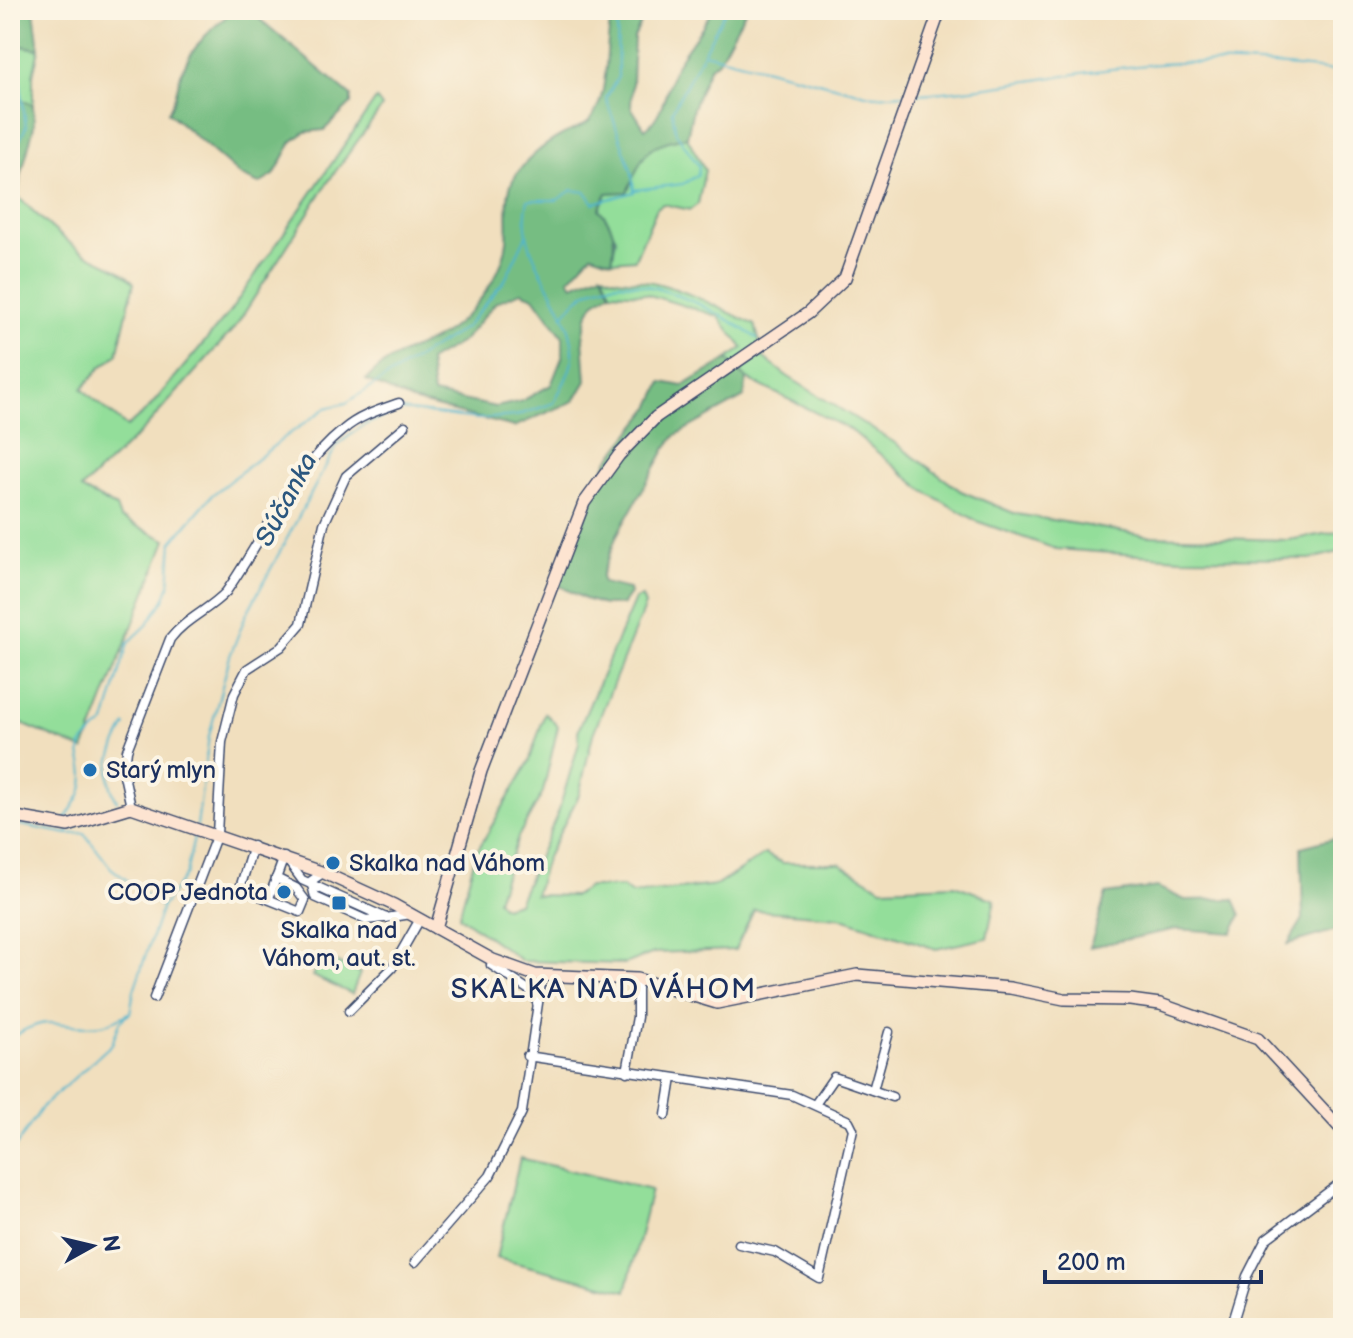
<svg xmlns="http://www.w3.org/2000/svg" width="1353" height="1338" viewBox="0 0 1353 1338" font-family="'Balsamiq Sans',sans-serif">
  <rect width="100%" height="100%" fill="#fcf5e5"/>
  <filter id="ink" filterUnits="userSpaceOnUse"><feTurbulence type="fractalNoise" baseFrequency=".0125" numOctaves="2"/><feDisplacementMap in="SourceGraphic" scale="16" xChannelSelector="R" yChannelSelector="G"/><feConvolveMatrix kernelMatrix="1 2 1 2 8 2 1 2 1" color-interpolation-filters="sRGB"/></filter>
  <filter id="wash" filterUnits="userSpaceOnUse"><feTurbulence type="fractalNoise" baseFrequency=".006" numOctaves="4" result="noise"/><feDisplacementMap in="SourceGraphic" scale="32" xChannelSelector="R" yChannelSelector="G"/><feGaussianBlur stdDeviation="1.8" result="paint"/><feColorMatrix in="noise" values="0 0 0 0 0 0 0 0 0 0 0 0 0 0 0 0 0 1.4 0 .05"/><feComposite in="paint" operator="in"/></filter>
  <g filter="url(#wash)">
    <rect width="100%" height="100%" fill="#f1dfbe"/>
    <g fill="#93de9a" stroke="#57867c" stroke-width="2">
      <polygon points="10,44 39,49 33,75 33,105 10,94"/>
      <path d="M376 99 382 107 330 179 236 326 146 427 81 489 116 507 120 518 166 540 84 750 10 719V185L20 179 18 197C39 216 56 234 80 250 98 262 120 266 134 283L117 355 101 367 82 389 127 427 149 408 229 313Z"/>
      <polygon points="687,137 705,170 698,204 690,210 663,204 657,208 635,259 612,261 616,238 599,210 607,193 637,170 643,154 659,141"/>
      <path d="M602 273C619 284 637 278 656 283 691 292 723 310 755 325L764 358 787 376 895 443 961 491 1016 514 1149 536 1288 540 1343 531V551L1310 559 1180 558 1056 549 979 522 924 491 851 430 747 379 728 359 743 348 718 316 646 294 611 292Z"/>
      <polygon points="642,597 645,605 593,734 579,795 546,859 535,895 574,896 589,887 622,887 632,894 717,885 765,854 783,863 839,863 882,888 955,885 995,900 987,938 936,949 839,917 754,910 735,950 654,953 625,964 522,961 459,916 476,853 529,762 545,713 558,726 543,792 518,837 497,900 503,907 518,903 558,813 579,743 578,731 635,599"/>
      <polygon points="321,956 360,973 352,994 312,976"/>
      <polygon points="520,1158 651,1190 626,1291 496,1258"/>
    </g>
    <g fill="#76bd82" stroke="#487670" stroke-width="2" fill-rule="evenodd">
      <polygon points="10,10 34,10 39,49 10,44"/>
      <path d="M234 10H249L351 96V104L324 130 305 132 292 142 274 175 259 184 241 176 168 112C178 98 176 84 183 69 194 44 213 27 234 10Z"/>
      <path d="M613 10H647L634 37 631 107 645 129C668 112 665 79 681 57 692 41 703 28 712 10H746L719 60 709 68 693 108 687 137C644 144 644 154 627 192L607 193 599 209C615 227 616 237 612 261L592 254 569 279 573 285 602 273 611 292 594 303 587 316 583 338 586 381 574 401 514 427 412 401 366 380C396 347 429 349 458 323 481 303 504 270 507 241 509 222 504 198 513 180 523 162 543 145 562 135 569 131 583 127 589 121 612 97 603 40 613 10ZM521 292 534 297 563 337V355L551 385 522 401 496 407 433 394 429 361 463 341 496 302Z"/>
      <polygon points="10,94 33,105 34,126 20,179 10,185"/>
      <polygon points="728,359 747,379 744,397 676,435 666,448 617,535 601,577 603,583 629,589 630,594 622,605 604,605 585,599 558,585 607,462 650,408 662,382 683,386"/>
      <polygon points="1343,836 1343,928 1288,944 1303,919 1301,847"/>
      <polygon points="1157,887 1185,900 1234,899 1241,915 1232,933 1177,929 1090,947 1106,894"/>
    </g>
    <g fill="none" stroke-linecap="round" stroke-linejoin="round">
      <g stroke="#4fb5cd" stroke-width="2">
        <polyline points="704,53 874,96 904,94"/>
        <path d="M915 94C997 90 1077 70 1159 64 1222 60 1281 64 1343 72"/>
        <polyline points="10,159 26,127 11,10"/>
        <polyline points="634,190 683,184 698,175 699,166 676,133 672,111 726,10"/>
        <path d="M562 316C572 305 581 294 595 288 642 269 720 312 757 338"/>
        <polyline points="10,711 14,727 10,748"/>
        <path d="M117 801C101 774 112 750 126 725"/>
        <path d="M66 819C70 808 79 801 82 790 91 752 61 756 105 723L128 643 146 626 164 600 169 587 172 542 212 495 285 437 326 408 346 403 466 327 505 280 526 236"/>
        <polyline points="10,823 68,834"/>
        <path d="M197 826 209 736 230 656 245 617 337 445 364 425 401 410 478 419 516 416 554 403C561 388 574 368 573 351 570 297 513 258 528 200H557L572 190 586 192 594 203 634 192 632 173 606 98 618 77 617 10"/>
        <polyline points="68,831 69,834 84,833 111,868 162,907"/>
        <path d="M10 1039C51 1010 59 1030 100 1025 109 1024 121 1017 129 1013"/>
        <polyline points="10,1155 43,1106 112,1044 120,1022 130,1013 134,990 162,907 186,874 195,833"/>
      </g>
    </g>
  </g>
  <g filter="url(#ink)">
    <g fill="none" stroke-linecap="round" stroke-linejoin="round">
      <g stroke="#3b496c" stroke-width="11">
        <g id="street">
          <path d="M131 807 124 775 127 750 170 639C185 619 209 610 226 592 263 539 292 471 343 430 359 416 379 410 399 403"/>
          <polyline points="253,846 240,888 300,912 305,900 296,888 276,878"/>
          <polyline points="288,861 302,880 386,918 411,914"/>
          <polyline points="323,873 311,881 315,897 366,920 384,918"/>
          <polyline points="269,898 284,857"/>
          <polyline points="493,960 491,965 535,994 537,1003"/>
          <polyline points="154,998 217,834 222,742 234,694 247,669 281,647 301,624 324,524 346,476 405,426"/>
          <polyline points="349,1011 392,968 420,919"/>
          <polyline points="527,1056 792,1095 849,1121 853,1129 819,1278 775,1252 739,1244"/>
          <polyline points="627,1072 637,1017 637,979"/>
          <polyline points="873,1090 889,1032"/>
          <polyline points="816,1103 834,1077 892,1097"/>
          <polyline points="666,1115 672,1078"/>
          <polyline points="415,1262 490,1176 522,1112 542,976"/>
          <polyline points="1231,1328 1247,1276 1266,1239 1343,1181"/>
        </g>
      </g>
      <g stroke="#3b496c" stroke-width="14">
        <g id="secondary">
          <polyline points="10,816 68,826 131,807 324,873 394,905 493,960 535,975 637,979 717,1003 857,975 1010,988 1064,999 1130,1000 1160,1004 1258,1039 1343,1131"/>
          <polyline points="436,928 481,771 584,503 619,455 656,417 808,313 845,278 940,10"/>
        </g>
      </g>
      <use href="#street" stroke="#fff" stroke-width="8"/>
      <use href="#secondary" stroke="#fde4d1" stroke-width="11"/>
    </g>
  </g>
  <g fill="#1f6fb2" stroke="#fcf5e5" stroke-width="3">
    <circle cx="90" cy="770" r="8"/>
    <circle cx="333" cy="863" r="8"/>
    <circle cx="284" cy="892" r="8"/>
    <rect x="331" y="895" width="16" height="16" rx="4"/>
  </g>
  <g text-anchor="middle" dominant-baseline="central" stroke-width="8" stroke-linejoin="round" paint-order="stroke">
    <g font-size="24" fill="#1b2f5e" stroke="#fcf5e5" text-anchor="start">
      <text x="106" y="770">Starý mlyn</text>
      <text x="349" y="863">Skalka nad Váhom</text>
      <text x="268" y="892" text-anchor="end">COOP Jednota</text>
      <text x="339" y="930" text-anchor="middle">Skalka nad<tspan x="339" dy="28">Váhom, aut. st.</tspan></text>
    </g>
    <g font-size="26" font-style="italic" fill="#2b577f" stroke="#fcf5e5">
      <text transform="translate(287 500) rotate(-62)">Súčanka</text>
    </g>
    <g font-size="28" letter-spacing="2" fill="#1b2f5e" stroke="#fcf5e5">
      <text x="604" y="989">SKALKA NAD VÁHOM</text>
    </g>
  </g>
  <rect width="1353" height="1338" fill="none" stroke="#fcf5e5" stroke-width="40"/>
  <g transform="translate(92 1246) rotate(82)" stroke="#fcf5e5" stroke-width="6" paint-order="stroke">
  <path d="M0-6L14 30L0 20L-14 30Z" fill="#1b2f5e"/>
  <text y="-12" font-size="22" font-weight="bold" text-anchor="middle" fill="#1b2f5e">N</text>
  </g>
  <path d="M1045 1270v12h216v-12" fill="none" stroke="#1b2f5e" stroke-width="4"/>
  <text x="1057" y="1270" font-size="24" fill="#1b2f5e" stroke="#fcf5e5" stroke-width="6" paint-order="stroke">200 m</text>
</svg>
